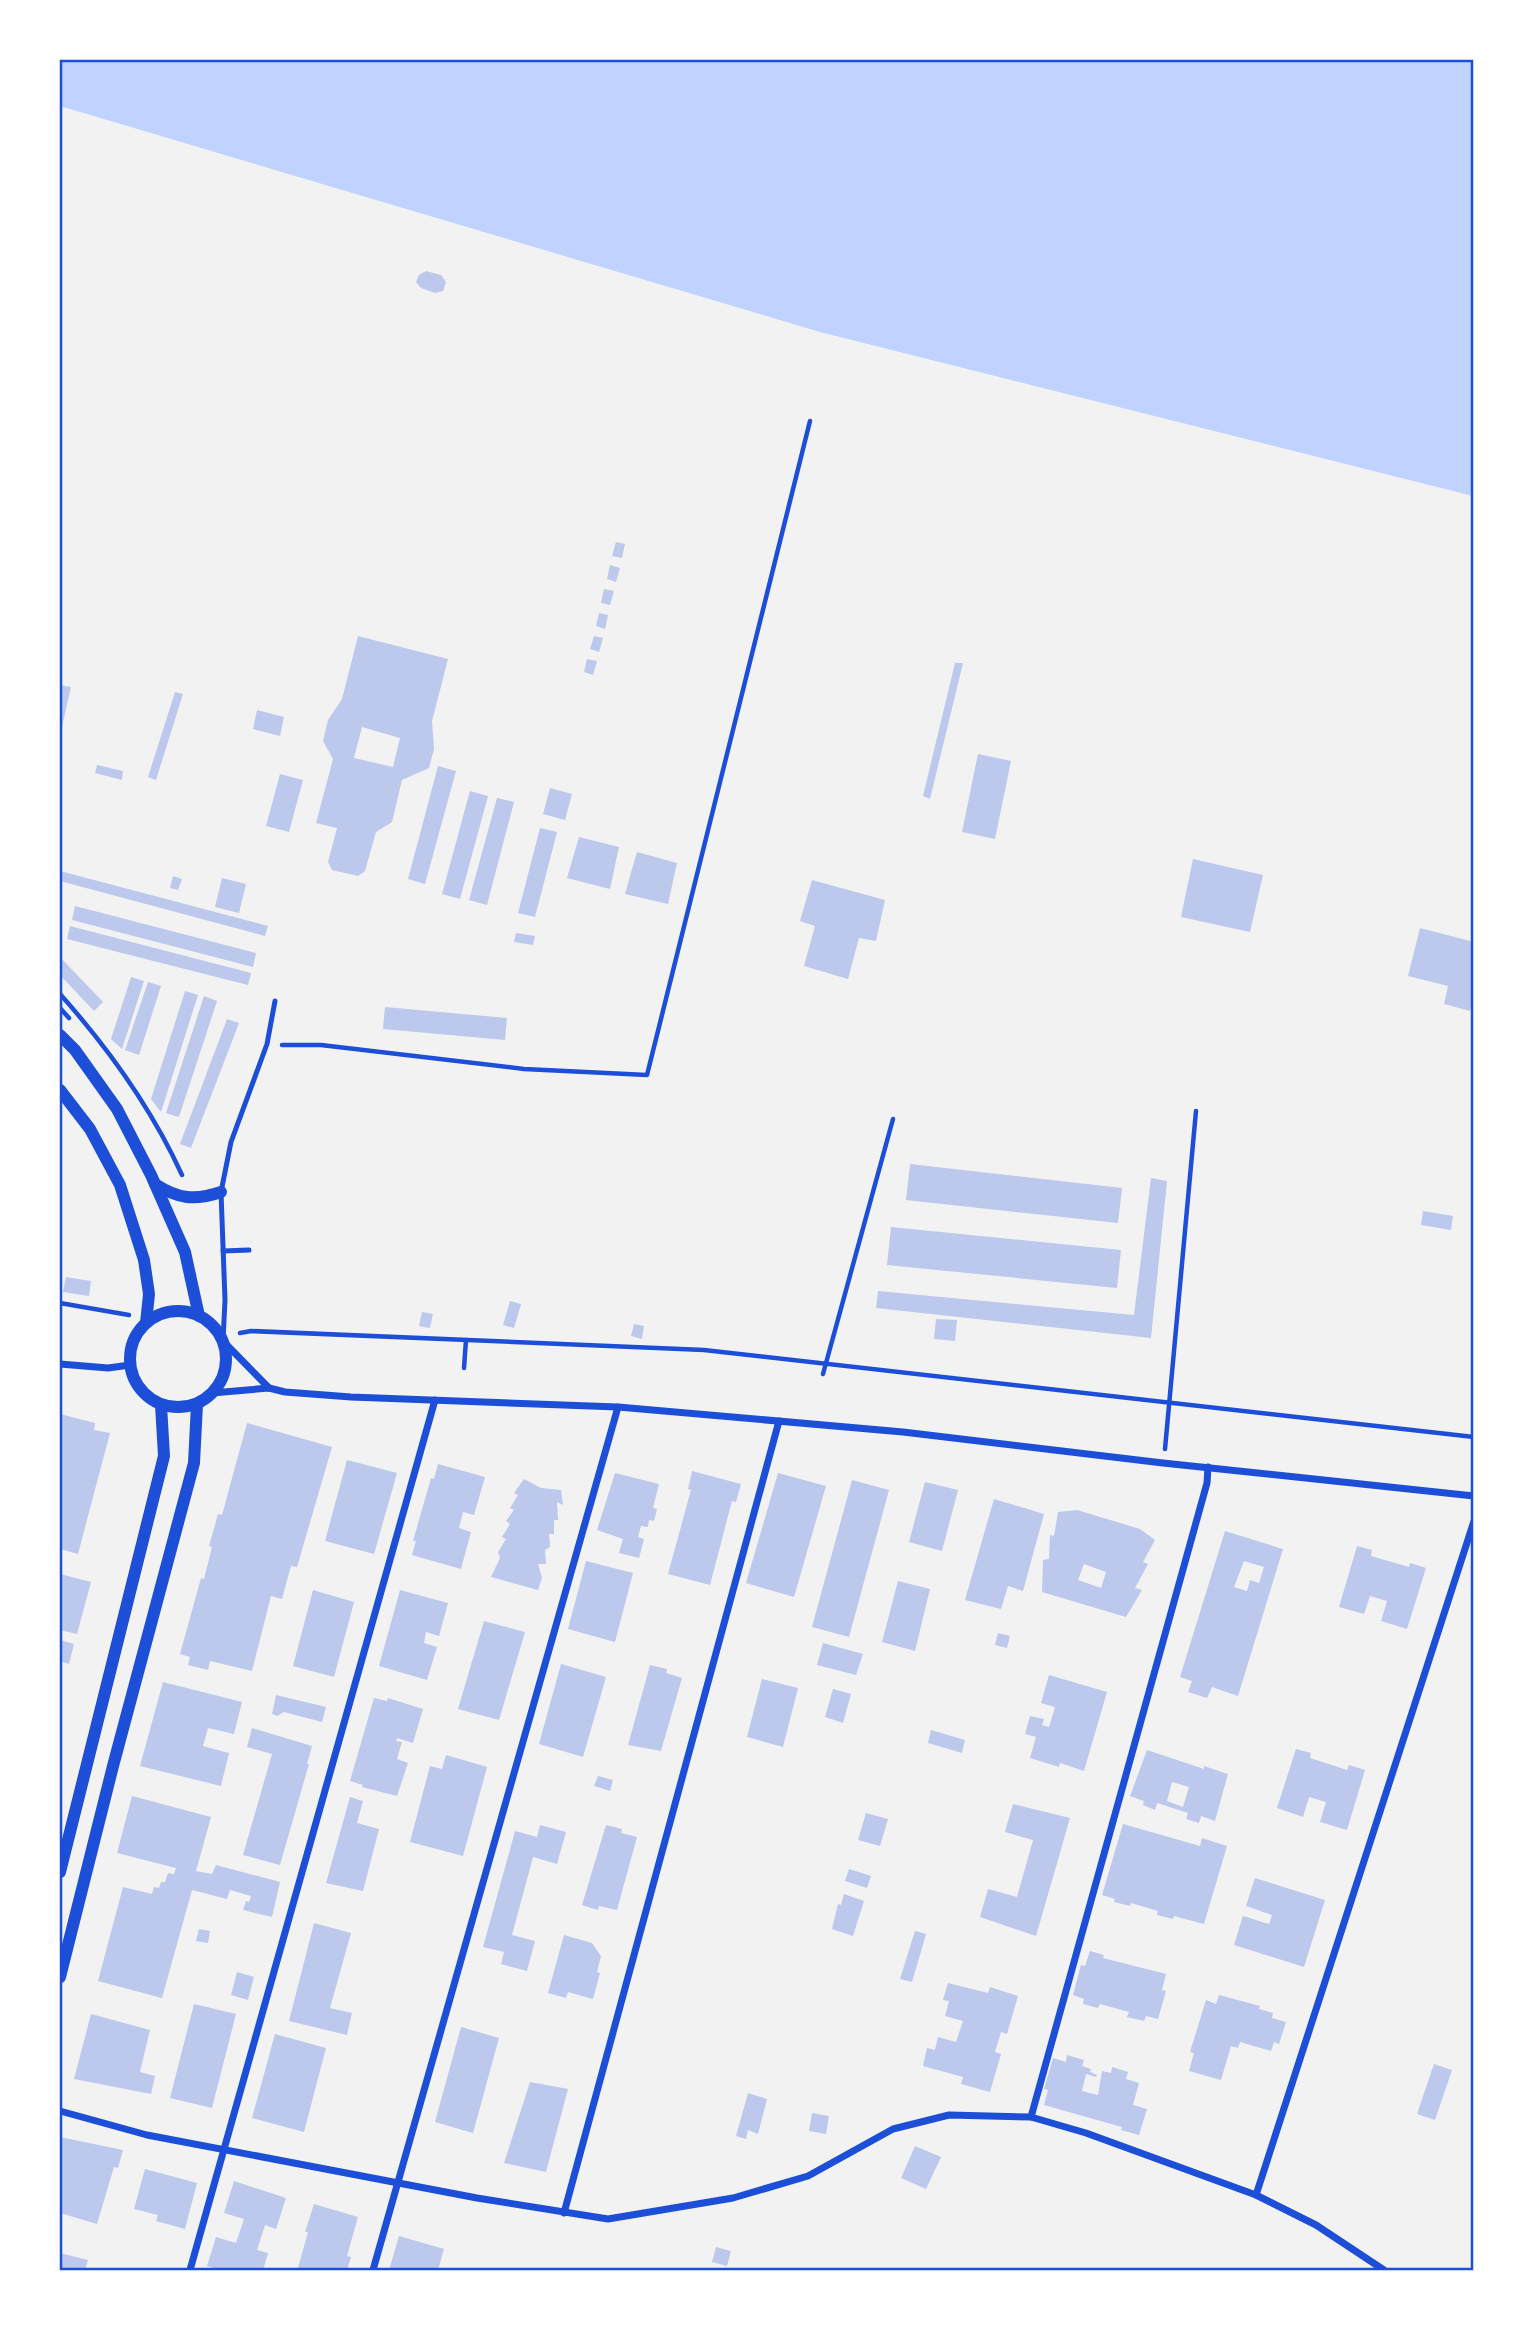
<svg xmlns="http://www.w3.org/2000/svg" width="1533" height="2330" viewBox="0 0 1533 2330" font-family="'Source Sans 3',sans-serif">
  <rect width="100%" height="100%" fill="#f2f2f2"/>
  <polygon fill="#bfd3fe" points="60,60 1473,60 1473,496 820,332 60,106"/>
  <g fill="#bdc9ec" fill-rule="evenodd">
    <polygon points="426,271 441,275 446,282 443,291 435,293 421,288 416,282 419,275"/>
    <polygon points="616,542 625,544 622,558 612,556"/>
    <polygon points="610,565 620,568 616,582 607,579"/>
    <polygon points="604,589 614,591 610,605 601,603"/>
    <polygon points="599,613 608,615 605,629 596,626"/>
    <path d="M358 636 448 659 432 721 434 749 429 768 402 780 392 822 376 832 365 871 358 876 332 870 328 862 337 828 316 823 333 759 323 741 328 720 342 699ZM362 727 400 738 393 767 354 758Z"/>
    <polygon points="594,636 603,638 599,652 590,649"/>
    <polygon points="587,659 597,661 593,675 584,672"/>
    <polygon points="955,663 963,663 930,799 923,796"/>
    <polygon points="60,685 71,687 61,731 60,731"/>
    <polygon points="175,692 183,694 156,780 148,777"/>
    <polygon points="257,710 284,717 280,736 253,729"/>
    <polygon points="978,754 1011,761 995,839 962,832"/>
    <polygon points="97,765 123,771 122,780 95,773"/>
    <polygon points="438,766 456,771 425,884 408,879"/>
    <polygon points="280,774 303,780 289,832 266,826"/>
    <polygon points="550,788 572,794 565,820 543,814"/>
    <polygon points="470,791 488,796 460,899 442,894"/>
    <polygon points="497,798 514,802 487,905 469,900"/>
    <polygon points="540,828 557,832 535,917 518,913"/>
    <polygon points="579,837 619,847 610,889 567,878"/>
    <polygon points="637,852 677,863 668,904 625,894"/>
    <polygon points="1193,859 1263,875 1250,932 1181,917"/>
    <polygon points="60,871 268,926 265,936 60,881"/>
    <polygon points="173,876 182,879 178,890 170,888"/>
    <polygon points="222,878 246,884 239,913 215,907"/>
    <polygon points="812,880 885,900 876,941 859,938 848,979 804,966 815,926 800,921"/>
    <polygon points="75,906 256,953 253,967 72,920"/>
    <polygon points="70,926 251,973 248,985 67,939"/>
    <polygon points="1420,928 1474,942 1474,996 1470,1011 1444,1004 1448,986 1408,976"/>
    <polygon points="516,933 535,936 533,945 514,942"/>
    <polygon points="60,957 103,1002 94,1011 60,975"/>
    <polygon points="131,977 144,981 122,1049 111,1039"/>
    <polygon points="148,982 161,986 139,1055 125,1050"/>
    <polygon points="185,991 198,995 161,1112 151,1099"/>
    <polygon points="204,996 217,1001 179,1117 166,1113"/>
    <polygon points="385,1007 507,1018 505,1040 383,1029"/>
    <polygon points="227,1019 239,1023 191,1148 180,1144"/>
    <polygon points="910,1164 1122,1188 1118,1223 906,1200"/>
    <polygon points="1151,1178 1167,1181 1151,1338 876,1308 878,1291 1134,1315"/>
    <polygon points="1423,1211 1453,1216 1451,1230 1421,1225"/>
    <polygon points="891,1227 1121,1250 1117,1288 887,1265"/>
    <polygon points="66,1277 91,1281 89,1296 63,1292"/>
    <polygon points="510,1301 521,1304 514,1328 503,1325"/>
    <polygon points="422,1312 433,1314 430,1328 419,1326"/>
    <polygon points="936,1319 957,1320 955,1341 934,1339"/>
    <polygon points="634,1324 644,1326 642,1339 631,1336"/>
    <polygon points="60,1414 95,1423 94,1430 110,1433 78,1554 60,1549"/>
    <polygon points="247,1423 332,1447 297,1567 291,1566 282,1599 271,1596 252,1671 210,1661 208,1670 188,1665 190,1657 180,1654 201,1578 204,1579 212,1547 209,1546 218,1514 222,1515"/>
    <polygon points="347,1460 397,1473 374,1554 325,1541"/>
    <polygon points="438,1464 485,1477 474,1515 463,1512 459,1528 471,1532 461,1569 412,1555 416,1541 413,1541 431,1478 434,1479"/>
    <polygon points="692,1471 741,1484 736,1502 732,1501 710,1585 668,1574 691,1490 688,1489"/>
    <polygon points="615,1473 659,1484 653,1508 657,1509 654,1521 649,1520 648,1527 641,1526 638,1537 644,1539 639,1558 619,1553 623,1539 597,1530"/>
    <polygon points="778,1473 826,1486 794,1597 746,1583"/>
    <polygon points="524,1479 541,1488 561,1490 563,1505 557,1502 558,1520 554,1520 554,1534 549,1534 550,1547 545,1550 546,1564 538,1564 542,1578 538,1590 491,1577 500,1558 498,1552 506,1539 502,1537 510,1524 506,1521 514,1510 510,1508 518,1495 514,1493"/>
    <polygon points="852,1480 889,1490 849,1637 812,1627"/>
    <polygon points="925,1482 958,1490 942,1551 909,1542"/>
    <polygon points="994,1499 1044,1514 1023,1591 1008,1586 1001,1609 965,1600"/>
    <path d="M1077 1510 1140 1529 1155 1540 1143 1562 1148 1564 1135 1588 1142 1590 1126 1617 1042 1592 1043 1560 1049 1559 1050 1535 1054 1536 1058 1512ZM1084 1564 1106 1572 1101 1588 1078 1580Z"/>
    <path d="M1225 1531 1283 1549 1238 1696 1212 1687 1207 1698 1188 1692 1192 1681 1180 1677ZM1244 1561 1264 1567 1259 1583 1250 1580 1247 1591 1234 1587Z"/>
    <polygon points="1357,1546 1372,1550 1371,1556 1409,1567 1410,1563 1426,1568 1407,1629 1381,1621 1387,1601 1370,1596 1364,1614 1339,1607"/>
    <polygon points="586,1561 633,1573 615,1642 568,1629"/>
    <polygon points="60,1574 91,1582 77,1634 60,1630"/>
    <polygon points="898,1581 930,1589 915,1651 882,1642"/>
    <polygon points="313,1590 354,1602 334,1677 293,1666"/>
    <polygon points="400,1590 448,1603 439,1636 426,1632 424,1643 437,1647 427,1680 379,1666"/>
    <polygon points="484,1621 525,1632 499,1720 458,1709"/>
    <polygon points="998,1633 1010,1636 1007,1648 995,1645"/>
    <polygon points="60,1640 74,1644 69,1664 60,1661"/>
    <polygon points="823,1643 863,1654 856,1675 817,1665"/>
    <polygon points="561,1664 606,1677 583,1757 539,1744"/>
    <polygon points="650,1665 667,1669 666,1673 682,1678 661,1751 628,1745"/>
    <polygon points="1049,1675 1107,1692 1084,1771 1060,1763 1059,1767 1030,1758 1036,1737 1025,1734 1030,1716 1044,1719 1042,1725 1049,1727 1055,1707 1041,1703"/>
    <polygon points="762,1679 798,1688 783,1747 747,1737"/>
    <polygon points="163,1682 242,1702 234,1734 208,1728 203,1746 229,1753 221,1786 140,1766"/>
    <polygon points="833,1689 851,1694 843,1723 825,1717"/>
    <polygon points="276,1695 326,1707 322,1722 284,1712 277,1716 272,1714"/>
    <polygon points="374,1698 387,1701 388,1698 423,1709 413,1743 397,1738 396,1741 402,1742 397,1759 408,1763 397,1796 362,1787 363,1785 350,1781"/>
    <polygon points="252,1728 312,1746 307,1764 309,1764 280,1865 243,1855 272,1754 247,1747"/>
    <polygon points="931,1730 965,1740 962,1753 928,1743"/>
    <polygon points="1296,1749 1311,1753 1310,1758 1347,1770 1349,1765 1365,1770 1347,1830 1320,1822 1326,1802 1309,1797 1303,1817 1277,1808"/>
    <path d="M1147 1750 1204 1769V1766L1228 1774 1215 1821 1201 1816 1199 1823 1186 1819 1188 1813 1157 1803 1155 1810 1143 1805 1144 1801 1130 1796ZM1172 1782 1189 1787 1183 1807 1167 1801Z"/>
    <polygon points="446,1755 487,1767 463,1856 410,1842 430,1766 442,1769"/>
    <polygon points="598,1776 613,1780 610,1791 594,1786"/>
    <polygon points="132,1796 211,1817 196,1871 212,1874 216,1865 280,1882 272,1917 243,1910 246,1901 249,1902 251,1896 230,1890 227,1899 192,1890 162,1998 98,1981 123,1887 152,1894 154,1887 159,1888 161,1882 165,1882 168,1873 174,1874 176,1868 117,1853"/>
    <polygon points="350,1797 363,1801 357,1823 379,1829 363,1891 326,1883"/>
    <polygon points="1013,1804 1070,1818 1036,1936 980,1917 988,1889 1017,1897 1033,1840 1005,1832"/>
    <polygon points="866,1813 888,1819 880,1846 858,1840"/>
    <polygon points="1123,1824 1200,1846 1202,1838 1227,1846 1204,1924 1174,1916 1173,1919 1157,1915 1158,1911 1131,1903 1130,1906 1114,1902 1115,1899 1102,1895"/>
    <polygon points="540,1825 566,1832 557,1864 533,1857 512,1935 535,1941 527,1971 501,1964 504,1952 483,1947 515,1831 537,1837"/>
    <polygon points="606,1825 622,1829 621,1833 637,1837 617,1910 599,1906 598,1910 582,1905"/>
    <polygon points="849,1869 871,1876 867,1888 845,1881"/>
    <polygon points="1255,1878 1325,1900 1304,1967 1234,1945 1243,1916 1269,1924 1272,1915 1246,1906"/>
    <polygon points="844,1894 864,1901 853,1936 832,1929 838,1904 841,1905"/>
    <polygon points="314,1923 351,1933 330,2008 352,2013 347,2035 289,2021"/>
    <polygon points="199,1929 210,1931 208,1943 196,1941"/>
    <polygon points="915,1931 926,1934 912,1982 900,1979"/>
    <polygon points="564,1935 592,1943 601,1956 597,1972 600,1973 593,1999 568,1992 566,1998 548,1993"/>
    <polygon points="1090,1951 1104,1955 1103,1958 1166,1974 1162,1990 1166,1991 1158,2019 1146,2016 1144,2021 1127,2017 1129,2012 1100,2004 1098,2008 1083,2004 1084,1999 1073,1995 1081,1965 1085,1966"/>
    <polygon points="237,1972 254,1977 248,2000 231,1995"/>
    <polygon points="948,1983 988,1993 990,1987 1018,1996 1007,2034 1001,2032 995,2052 1001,2054 990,2092 961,2084 963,2077 923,2066 927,2048 935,2050 938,2037 956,2042 963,2021 945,2016 949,2001 943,2000"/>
    <polygon points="1219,1995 1260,2006 1259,2009 1273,2013 1272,2018 1286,2022 1279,2044 1274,2042 1271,2051 1240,2042 1238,2048 1231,2046 1221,2080 1189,2071 1194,2053 1190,2052 1206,2000 1216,2004"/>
    <polygon points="194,2004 236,2014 212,2108 170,2098"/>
    <polygon points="91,2014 150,2030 140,2072 155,2076 151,2094 74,2079"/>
    <polygon points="461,2027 499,2038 473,2133 435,2122"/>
    <polygon points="275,2034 326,2048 304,2132 252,2118"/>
    <polygon points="1067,2055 1084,2060 1082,2066 1091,2069 1090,2072 1097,2075 1096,2077 1086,2074 1082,2091 1098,2095 1102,2071 1111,2073 1112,2067 1128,2072 1126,2079 1139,2083 1133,2105 1147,2109 1139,2135 1121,2130 1122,2127 1044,2105 1048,2090 1044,2089 1053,2058 1066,2062"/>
    <polygon points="1434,2064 1452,2070 1435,2120 1417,2114"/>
    <polygon points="530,2082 568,2089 546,2172 504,2163"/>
    <polygon points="748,2093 767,2099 758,2134 748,2130 746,2139 736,2136"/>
    <polygon points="812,2113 829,2116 826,2134 809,2131"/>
    <polygon points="60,2137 123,2150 118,2168 114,2167 97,2224 60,2213"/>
    <polygon points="915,2146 941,2157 926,2189 901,2178"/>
    <polygon points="145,2169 197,2183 185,2229 156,2221 158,2215 134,2209"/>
    <polygon points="234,2181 286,2198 276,2229 265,2225 257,2250 268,2253 263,2270 220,2270 207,2266 216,2237 236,2243 244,2219 224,2213"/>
    <polygon points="314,2204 358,2217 347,2256 351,2257 347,2270 306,2270 298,2268 308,2232 305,2232"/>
    <polygon points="399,2236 444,2249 438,2270 389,2270"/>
    <polygon points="716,2247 731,2251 727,2266 712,2262"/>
    <polygon points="60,2253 88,2260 85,2270 60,2270"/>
  </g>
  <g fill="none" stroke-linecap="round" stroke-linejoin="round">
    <g stroke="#1d4ed8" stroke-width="4.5">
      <path d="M60 994C109 1049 151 1107 182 1175"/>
      <polyline points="60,1008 69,1018"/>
      <polyline points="282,1045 321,1045 524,1069 647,1075 810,421"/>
      <polyline points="60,1303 129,1315"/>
      <polyline points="240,1333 251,1331 704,1350 1474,1437"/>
      <polyline points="464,1368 466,1340"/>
      <polyline points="823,1374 893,1119"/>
      <polyline points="1165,1449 1196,1111"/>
    </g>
    <g stroke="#1d4ed8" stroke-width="5">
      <polyline points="223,1251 249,1250"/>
      <polyline points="223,1341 225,1300 221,1192 231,1142 267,1044 275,1001"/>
    </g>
    <g stroke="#1d4ed8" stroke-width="7">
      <polyline points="223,1341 269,1388"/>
      <polyline points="60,1364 108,1368 130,1365"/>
      <polyline points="212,1393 269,1388 285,1392 351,1397 618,1407 903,1432 1163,1463 1474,1496"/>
      <polyline points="60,2111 147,2135 477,2198 608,2219 733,2198 808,2176 893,2129 949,2115 1031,2117 1086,2133 1256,2195 1316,2225 1384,2270"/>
      <polyline points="1031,2117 1207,1483 1208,1467"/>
      <polyline points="1256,2195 1474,1521"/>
      <polyline points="564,2213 779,1421"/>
      <polyline points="190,2270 435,1400"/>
      <polyline points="373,2270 618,1407"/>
    </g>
    <g stroke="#1d4ed8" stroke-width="12">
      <polyline points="60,1035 75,1050 117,1109 151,1175 185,1252 199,1316"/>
      <polyline points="60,1090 90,1129 120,1185 144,1260 149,1294 146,1323"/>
      <path d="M155 1184C178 1199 195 1201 221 1192"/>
      <circle cx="178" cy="1359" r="48"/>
      <polyline points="60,1872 164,1456 161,1405"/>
      <polyline points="60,1977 113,1766 194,1463 197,1404"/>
    </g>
  </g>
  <rect width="1533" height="2330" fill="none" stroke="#ffffff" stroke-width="122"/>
  <rect x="61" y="61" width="1411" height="2208" fill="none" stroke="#1d4ed8" stroke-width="2.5"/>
</svg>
